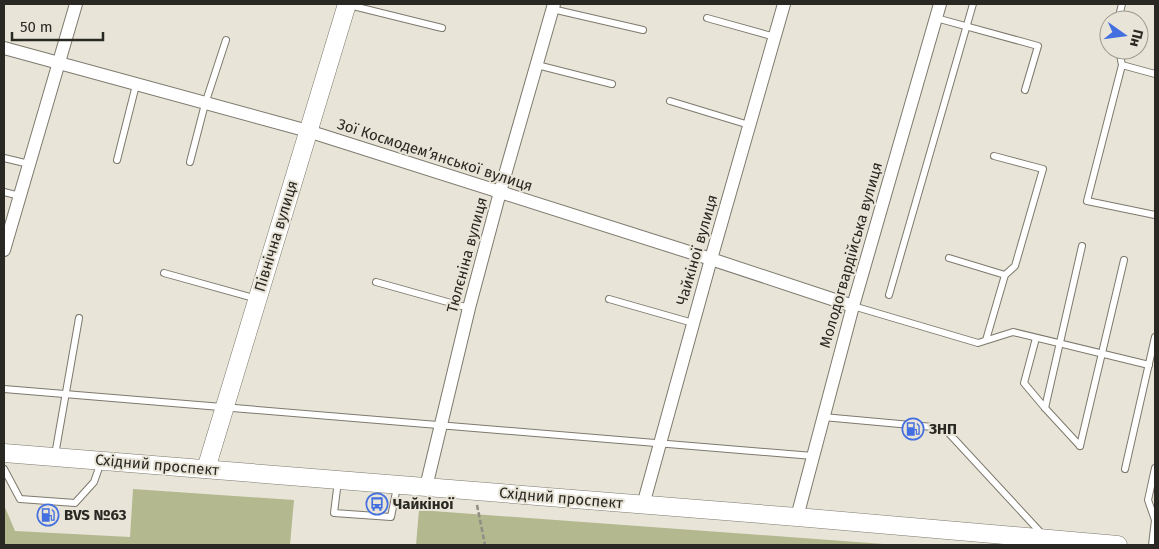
<svg xmlns="http://www.w3.org/2000/svg" width="1159" height="549" viewBox="0 0 1159 549" font-family="'Fira Sans',sans-serif">
  <rect width="100%" height="100%" fill="#e8e4d7"/>
  <g fill="#b3b88f">
    <polygon points="133,489 294,500 290,545 4,545 4,505 15,531 130,537"/>
    <polygon points="419,510 897,545 416,545"/>
  </g>
  <g fill="none" stroke-linecap="round" stroke-linejoin="round">
    <g stroke="#7d796d" stroke-width="8">
      <g id="lane">
        <polyline points="349,5 442,28"/>
        <polyline points="552,9 643,30"/>
        <polyline points="707,18 775,37"/>
        <polyline points="936,18 1038,46 1025,90"/>
        <polyline points="1118,20 1122,4"/>
        <polyline points="1119,50 1122,65"/>
        <polyline points="537,65 612,84"/>
        <polyline points="1155,74 1122,65 1087,201 1155,215"/>
        <polyline points="670,101 749,125"/>
        <polyline points="4,158 29,164"/>
        <polyline points="117,160 136,85"/>
        <polyline points="190,162 205,104 226,40"/>
        <polyline points="4,192 20,196"/>
        <polyline points="949,258 1005,275"/>
        <polyline points="164,273 257,299"/>
        <polyline points="376,282 469,308"/>
        <polyline points="889,295 973,4"/>
        <polyline points="609,299 693,323"/>
        <polyline points="853,306 978,343 1013,332 1149,365"/>
        <polyline points="1036,338 1024,383 1045,408 1080,446"/>
        <polyline points="986,340 1005,275 1015,266 1043,169 994,156"/>
        <polyline points="4,389 813,456"/>
        <polyline points="1045,408 1082,246"/>
        <polyline points="823,417 944,428 1043,535"/>
        <polyline points="1080,446 1124,260"/>
        <polyline points="55,455 79,318"/>
        <polyline points="4,469 20,499 75,503 94,482 101,462"/>
        <polyline points="1125,469 1155,337"/>
        <polyline points="338,481 334,513 391,517 397,487"/>
        <polyline points="1152,545 1155,520 1148,500 1155,468"/>
      </g>
    </g>
    <g stroke="#7d796d" stroke-width="14">
      <g id="street">
        <polyline points="4,48 308,131 711,259 853,306"/>
        <polyline points="4,250 76,4"/>
        <polyline points="426,487 469,308 500,192 554,4"/>
        <polyline points="643,505 711,259 784,4"/>
        <polyline points="797,517 853,306 940,4"/>
      </g>
    </g>
    <g stroke="#7d796d" stroke-width="19">
      <g id="secondary">
        <polyline points="4,453 797,517 1118,545"/>
        <polyline points="206,469 347,4"/>
      </g>
    </g>
    <polyline stroke="#908d84" stroke-width="2.5" stroke-dasharray="5 2.5" stroke-linecap="butt" points="477,505 485,545"/>
    <use href="#lane" stroke="#fff" stroke-width="6"/>
    <use href="#street" stroke="#fff" stroke-width="12"/>
    <use href="#secondary" stroke="#fff" stroke-width="18"/>
  </g>
  <defs>
    <g id="fuel-ring" transform="scale(1.125)"><circle r="9.5" fill="#e8e4d7" stroke="#436fe0" stroke-width="1.5"/><path d="M-5.5-6h7V0h2V4h1.3V-2.5L3-4.5l.8-.8L6-3V5H2.5V1h-1V6h-7ZM-4.2-4.7v3.2H.2V-4.7Z" fill="#436fe0"/></g>
    <g id="bus-ring" transform="scale(1.125)"><circle r="9.5" fill="#e8e4d7" stroke="#436fe0" stroke-width="1.5"/><path d="M-5-6H5V4H4V6H2V4H-2V6H-4V4H-5ZM-3.5-4V0h7V-4ZM-3.5 1.2v1.5H-2V1.2ZM2 1.2v1.5H3.5V1.2Z" fill="#436fe0"/></g>
  </defs>
  <g fill-rule="evenodd">
    <use href="#fuel-ring" x="913" y="429"/>
    <use href="#bus-ring" x="377" y="504"/>
    <use href="#fuel-ring" x="48" y="515"/>
  </g>
  <g text-anchor="middle" dominant-baseline="central" stroke-width="4" stroke-linejoin="round" paint-order="stroke">
    <g font-size="15" fill="#292823" stroke="#e8e4d7">
      <text transform="translate(435 155) rotate(18)">Зої Космодем’янської вулиця</text>
      <text transform="translate(276 236) rotate(-73)">Північна вулиця</text>
      <text transform="translate(697 250) rotate(-74)">Чайкіної вулиця</text>
      <text transform="translate(467 255) rotate(-75)">Тюлєніна вулиця</text>
      <text transform="translate(851 255) rotate(-74)">Молодогвардійська вулиця</text>
      <text transform="translate(157 465) rotate(5)">Східний проспект</text>
      <text transform="translate(561 498) rotate(5)">Східний проспект</text>
    </g>
    <g font-size="15" font-weight="bold" fill="#292823" stroke="#e8e4d7" text-anchor="start">
      <text x="929" y="429">ЗНП</text>
      <text x="393" y="504">Чайкіної</text>
      <text x="64" y="515">BVS №63</text>
    </g>
  </g>
  <rect width="1159" height="549" fill="none" stroke="#292823" stroke-width="10"/>
  <g transform="translate(1124 35) rotate(104)"><circle r="24" fill="#e8e4d7" stroke="#9c998f"/>
  <path d="M0-4L9 19L0 12L-9 19Z" fill="#436fe0"/>
  <text y="-8" font-size="14" font-weight="bold" text-anchor="middle" fill="#292823">Пн</text>
  </g>
  <path d="M12 32v8h91v-8" fill="none" stroke="#292823" stroke-width="2.5"/>
  <text x="20" y="32" font-size="15" fill="#292823" stroke="#e8e4d7" stroke-width="4" paint-order="stroke">50 m</text>
</svg>
